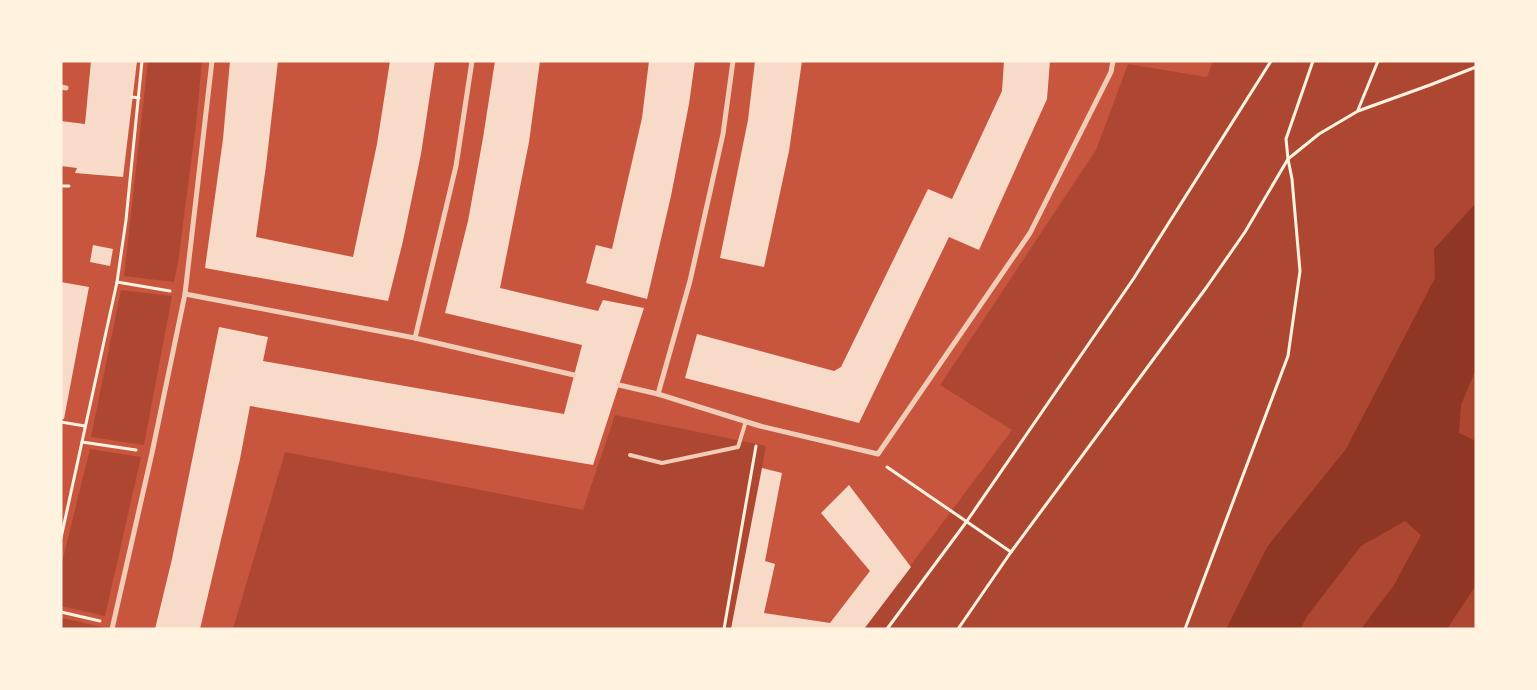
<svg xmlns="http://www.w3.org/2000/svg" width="1537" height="690" viewBox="0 0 1537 690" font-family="Figtree,sans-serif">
  <rect width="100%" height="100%" fill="#c8553d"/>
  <g fill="#ae4732">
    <polygon points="148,61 202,61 196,124 178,263 174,282 124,276"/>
    <polygon points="1213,61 1476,61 1476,629 863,629 1012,430 940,385 1096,150 1128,64 1207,77"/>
    <polygon points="121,290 172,296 144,445 91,437"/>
    <polygon points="615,415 766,446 731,629 233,629 285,452 583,510"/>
    <polygon points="90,449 141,457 105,616 61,606 61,567"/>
    <polygon points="61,618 102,627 102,629 61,629"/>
  </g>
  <polygon fill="#8f3625" points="1476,203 1476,369 1461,405 1459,433 1476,441 1476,585 1447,629 1361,629 1394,585 1421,535 1405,521 1361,546 1308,615 1300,629 1226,629 1267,547 1346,449 1435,278 1434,249"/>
  <g fill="#f7dbc8">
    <polygon points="91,61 137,61 123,177 75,173 77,168 61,166 61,121 85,124"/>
    <polygon points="230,61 278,61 266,166 256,237 353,257 377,144 390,61 435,61 421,154 403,241 388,301 205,268 223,139"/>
    <polygon points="495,61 540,61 529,142 500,288 598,311 603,300 644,308 593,465 250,406 240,459 200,629 155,629 172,559 219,327 268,337 263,361 564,414 582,345 445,313 468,221 483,138"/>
    <polygon points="649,61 695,61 689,104 671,196 647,299 586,283 596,245 612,249 642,118"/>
    <polygon points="755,61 802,61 789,151 764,267 720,258 748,120"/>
    <polygon points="1004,61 1050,61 1047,99 979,250 949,237 859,423 685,378 697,334 834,371 841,367 928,189 952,199 1002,91"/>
    <polygon points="93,245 113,249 110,266 90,262"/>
    <polygon points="61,282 89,287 64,419 61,419"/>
    <polygon points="762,468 782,473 765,561 775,564 764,613 830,623 870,571 821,513 849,485 911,567 864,629 731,629"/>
  </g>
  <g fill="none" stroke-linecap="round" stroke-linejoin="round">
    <g stroke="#fff3e0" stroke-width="3">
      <polyline points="132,97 139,98"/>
      <polyline points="1358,110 1378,61"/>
      <polyline points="61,186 69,186"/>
      <polyline points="117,282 170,291"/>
      <polyline points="61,422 85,426"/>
      <polyline points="82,442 136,450"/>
      <polyline points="887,467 1011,552"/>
      <polyline points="61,538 117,282 126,220 142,61"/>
      <polyline points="61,612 100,621"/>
      <polyline points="724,629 756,446"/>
      <polyline points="887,629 967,521 1134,278 1271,61"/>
      <polyline points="958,629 1011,552 1206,288 1245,232 1288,159 1319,134 1358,111 1430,85 1476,67"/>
      <polyline points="1185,629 1288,356 1300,271 1292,179 1288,159 1286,139 1313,61"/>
    </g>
    <polyline stroke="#f1ccb7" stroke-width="4" points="630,455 662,463 738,447 746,421"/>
    <g stroke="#f1ccb7" stroke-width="5">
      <polyline points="61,87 66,88"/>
      <polyline points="185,294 415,338 574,375"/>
      <polyline points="415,338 456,166 472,61"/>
      <polyline points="619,385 658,394 760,426 878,454 1030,233 1111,72 1113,61"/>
      <polyline points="658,394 690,281 723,134 733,61"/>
      <polyline points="112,629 152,453 185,294 212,61"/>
    </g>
  </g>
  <rect width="1537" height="690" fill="none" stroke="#fff3e0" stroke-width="125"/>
</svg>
